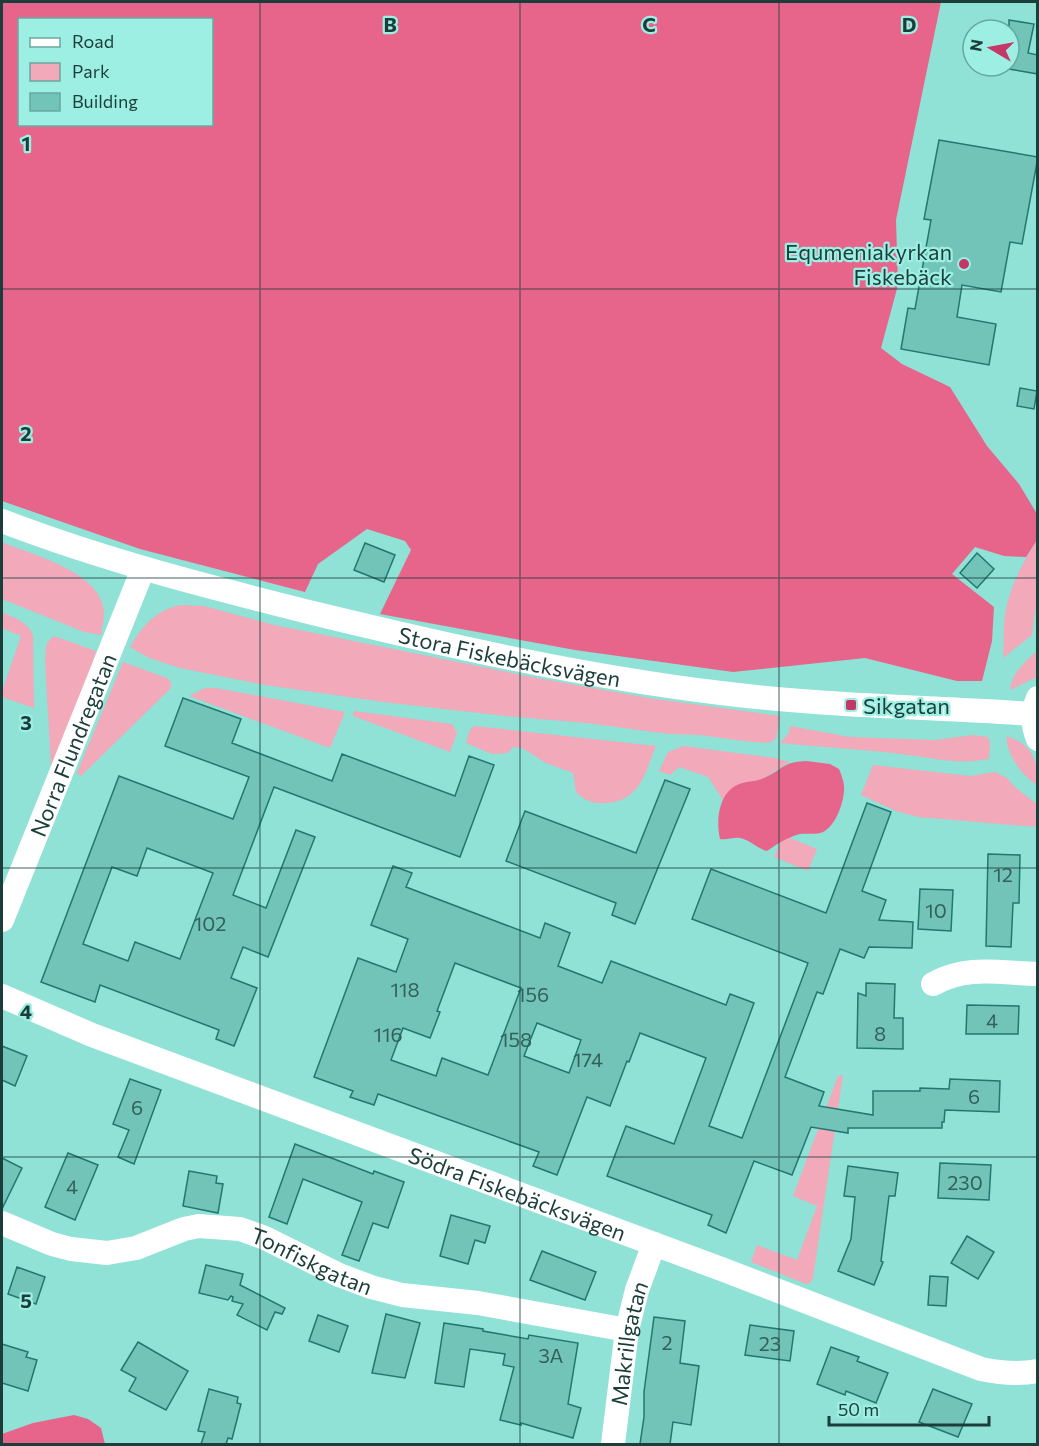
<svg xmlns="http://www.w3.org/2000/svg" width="1039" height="1446" viewBox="0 0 1039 1446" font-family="Commissioner,sans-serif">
  <rect width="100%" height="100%" fill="#90e1d6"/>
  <g fill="#f2a9b9">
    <path d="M1037 540V600L1032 635 1003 658C1004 644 1003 629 1005 615 1009 588 1023 562 1037 540Z"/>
    <path d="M2 542C32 555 102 572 104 612 104 620 102 628 101 635L84 632 2 599Z"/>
    <path d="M181 605 204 606 274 625 537 678 649 698 780 716 776 739 768 743 743 741 700 735 669 734 586 723 505 716 383 702 265 685 180 668 149 658 130 647C143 625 156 610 181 605Z"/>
    <path d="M2 612C14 618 27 621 33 635L34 708 2 697V691L21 636 2 628Z"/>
    <path d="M52 637H57L96 651C85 691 74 732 51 766L45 662 46 645Z"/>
    <path d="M1037 651V677L1010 690C1012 672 1025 662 1037 651Z"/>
    <polygon points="123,662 167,678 171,682 171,688 81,776 77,773"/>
    <polygon points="205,688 216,688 345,712 330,748 189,696"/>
    <polygon points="354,711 452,724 457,733 450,752 353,716"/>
    <path d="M475 726 656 746C645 773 640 801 606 803 593 804 585 801 576 792L573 773 546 763 522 748 513 747 508 753 492 754 466 743 470 729Z"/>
    <path d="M790 726 850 737 935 740 973 735 988 737 990 743 989 759C955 765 934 758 901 754 861 749 821 747 780 743L789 733Z"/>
    <path d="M1007 736C1033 746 1038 759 1037 785 1023 776 1005 754 1007 736Z"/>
    <polygon points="683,746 775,758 789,762 761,780 735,786 723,800 708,777 679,767 670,775 659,771 668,752"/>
    <polygon points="873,765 970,776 995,772 1007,778 1016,788 1037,804 1037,827 918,817 896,811 861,795"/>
    <polygon points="783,835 817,849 808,871 774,857"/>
    <polygon points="843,1075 813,1278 810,1283 806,1284 751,1262 757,1245 797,1260 817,1206 793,1196 838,1076"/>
  </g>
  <g fill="#e7658a" fill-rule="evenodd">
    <path d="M2 2H941L896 220 898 285 881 348 902 364 950 387 987 446 1019 484 1037 514V540L1026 557 1004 556 975 547 952 574 994 607 992 641 982 681H957L865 658 733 672 575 650 380 614 411 550 405 541 367 529 318 564 305 592 140 549 2 501ZM20 20H212V124H20Z"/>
    <path d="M806 761 830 764 839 769C841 774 844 781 844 787 845 800 836 826 823 832 816 835 808 833 800 834 788 837 777 844 767 851 756 848 751 840 740 838 734 837 727 840 720 839 716 822 718 794 737 785 745 781 756 782 764 778 784 769 782 762 806 761Z"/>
    <polygon points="74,1415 88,1419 101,1428 105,1444 2,1444 2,1434 33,1423"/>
  </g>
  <g fill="#72c4b9" stroke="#21786f" stroke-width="1.5" fill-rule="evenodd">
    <polygon points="1009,20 1034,24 1028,53 1038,55 1038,74 1009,69"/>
    <polygon points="939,140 1038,157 1022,244 1010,242 1001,292 962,285 957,317 996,324 989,365 901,349 908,308 915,309 931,220 924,219"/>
    <polygon points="1020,388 1037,391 1034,409 1017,406"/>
    <polygon points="365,543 395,555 384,582 354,570"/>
    <polygon points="977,553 994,569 977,588 960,573"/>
    <path d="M183 698 241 719 232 743 332 781 342 754 455 796 469 756 494 765 460 857 274 787 233 895 266 908 296 830 315 837 268 957 243 947 231 978 257 988 234 1046 216 1039 219 1030 100 985 95 1002 41 982 119 776 233 819 249 777 165 746ZM147 848 213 873 180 959 135 942 128 961 83 944 112 867 137 876Z"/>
    <polygon points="665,780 690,789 635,924 612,915 616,903 506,861 525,811 636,853"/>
    <path d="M867 803 891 812 862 891 886 900 879 920 913 922 912 948 869 947 864 958 840 949 823 994 817 992 785 1077 824 1092 819 1106 873 1115V1091H920V1088L949 1089 950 1079 1000 1081 999 1112 945 1110 944 1122H942V1128H848V1133L811 1127 792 1175 754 1161 726 1233 708 1225 712 1215 607 1176 626 1126 674 1144 706 1058 640 1033 629 1062 627 1061 610 1106 587 1097 557 1175 533 1166 539 1152 378 1094 374 1105 350 1097 353 1091 314 1077 358 958 396 972 408 939 371 925 393 866 412 873 406 887 540 938 545 923 570 933 558 966 602 983 611 961 726 1005 730 994 754 1003 709 1126 742 1138 808 963 692 919 711 869 826 913ZM455 963 521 988 488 1075 442 1058 436 1076 391 1060 403 1028 430 1038 440 1012 437 1011ZM537 1023 581 1040 569 1073 524 1056Z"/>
    <polygon points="988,854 1020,855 1019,903 1013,903 1011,947 986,946"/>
    <polygon points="920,889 953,890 951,931 918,929"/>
    <polygon points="866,983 895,984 894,1018 903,1018 903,1049 857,1048 858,993 866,996"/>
    <polygon points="967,1005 1019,1006 1018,1034 966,1034"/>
    <polygon points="2,1046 27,1056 15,1086 2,1080"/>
    <polygon points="130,1079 161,1090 134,1164 118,1157 129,1130 113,1124"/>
    <polygon points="295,1144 373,1174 374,1171 404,1182 388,1228 373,1223 359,1261 342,1255 362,1202 303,1179 287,1224 269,1217"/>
    <polygon points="68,1153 98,1165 75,1220 45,1207"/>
    <polygon points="2,1158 22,1168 2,1209"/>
    <polygon points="940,1163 991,1165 989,1200 938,1198"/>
    <polygon points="848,1166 898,1173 895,1196 889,1196 881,1261 883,1262 874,1285 838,1271 851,1239 855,1197 844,1196"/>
    <polygon points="189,1171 217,1176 216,1183 223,1184 218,1213 183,1206"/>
    <polygon points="451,1215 490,1226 485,1243 475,1240 468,1264 440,1256"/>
    <polygon points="967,1236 994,1252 978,1279 951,1263"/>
    <polygon points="542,1251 596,1272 585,1300 530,1280"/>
    <polygon points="206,1265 243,1274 240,1285 285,1308 282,1314 275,1312 267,1330 237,1315 243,1304 232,1301 233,1297 231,1296 228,1300 199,1293"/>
    <polygon points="17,1267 45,1277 36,1304 8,1294"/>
    <polygon points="930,1276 948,1277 946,1306 928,1305"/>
    <polygon points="386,1314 420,1323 405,1378 372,1373"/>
    <polygon points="318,1315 348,1326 339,1352 309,1341"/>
    <polygon points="654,1317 685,1321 680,1363 699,1366 691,1425 673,1422 670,1444 640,1444 644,1417 644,1392"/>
    <polygon points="444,1323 483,1329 483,1331 528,1339 529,1335 578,1343 568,1404 581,1408 573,1438 521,1423 521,1425 500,1420 514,1367 503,1365 505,1354 470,1349 464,1387 435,1383"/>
    <polygon points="750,1325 794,1331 790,1361 745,1355"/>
    <polygon points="138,1342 188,1371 166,1410 129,1391 136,1378 121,1370"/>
    <polygon points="2,1344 28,1352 26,1357 37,1360 28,1391 2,1383"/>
    <polygon points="831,1347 859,1357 857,1361 888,1373 876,1403 846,1391 845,1395 817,1384"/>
    <polygon points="209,1389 238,1397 237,1403 241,1404 232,1439 228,1438 226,1444 201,1444 205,1432 198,1431"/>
    <polygon points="933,1389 972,1404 958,1437 919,1422"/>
  </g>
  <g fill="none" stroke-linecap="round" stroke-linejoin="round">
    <g stroke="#fff" stroke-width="24">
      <path id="s1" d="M2 521C106 561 213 588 321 615 453 647 587 677 721 693 825 706 929 707 1033 714"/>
      <path d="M1038 698C1032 712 1032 725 1038 739"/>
      <path id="s2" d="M2 920 143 569"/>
      <path d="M933 984C966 965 1000 973 1038 974"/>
      <path id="s3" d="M2 996 92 1035 724 1270 981 1369C1000 1373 1018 1375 1038 1371"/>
      <path id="s4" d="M2 1223 52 1244 71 1249 107 1253 136 1248 184 1229 199 1226 240 1229 265 1238 339 1275 371 1287 402 1295 478 1303 627 1330"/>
      <path id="s5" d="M613 1444 627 1330 637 1290 654 1244"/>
    </g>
  </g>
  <path fill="none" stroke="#1c3e3a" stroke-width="1.5" stroke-opacity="0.55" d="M260 2V1444M520 2V1444M779 2V1444M2 289H1038M2 578H1038M2 868H1038M2 1157H1038"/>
  <g fill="#c43767" stroke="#9defe3" stroke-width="2">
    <circle cx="964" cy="264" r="6"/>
    <rect x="845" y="699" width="12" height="12" rx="3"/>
  </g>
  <g text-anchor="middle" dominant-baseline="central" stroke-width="4.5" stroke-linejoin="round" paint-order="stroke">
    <g font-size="20" fill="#32605a">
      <text x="1003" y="874">12</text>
      <text x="936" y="910">10</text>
      <text x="210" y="923">102</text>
      <text x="405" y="989">118</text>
      <text x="533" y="994">156</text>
      <text x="992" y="1020">4</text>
      <text x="880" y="1033">8</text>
      <text x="388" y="1034">116</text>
      <text x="516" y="1039">158</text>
      <text x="588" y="1059">174</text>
      <text x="974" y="1096">6</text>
      <text x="137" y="1107">6</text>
      <text x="965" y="1182">230</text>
      <text x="72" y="1186">4</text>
      <text x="667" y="1342">2</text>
      <text x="770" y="1343">23</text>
      <text x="551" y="1355">3A</text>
    </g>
    <g font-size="22" fill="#1c3e3a" stroke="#9defe3" text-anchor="end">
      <text x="952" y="251">Equmeniakyrkan<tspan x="952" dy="25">Fiskebäck</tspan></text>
      <text x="863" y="705" text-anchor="start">Sikgatan</text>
    </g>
    <g font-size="22" fill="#1c3e3a" stroke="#9defe3">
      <text stroke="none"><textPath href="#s1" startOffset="526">Stora Fiskebäcksvägen</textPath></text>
      <text stroke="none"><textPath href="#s2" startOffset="189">Norra Flundregatan</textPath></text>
      <text stroke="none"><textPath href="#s3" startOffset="552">Södra Fiskebäcksvägen</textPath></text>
      <text stroke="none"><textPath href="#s4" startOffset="326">Tonfiskgatan</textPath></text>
      <text stroke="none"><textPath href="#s5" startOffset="102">Makrillgatan</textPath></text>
    </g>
  </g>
  <g font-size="20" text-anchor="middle" font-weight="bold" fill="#1c3e3a" stroke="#9defe3" stroke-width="4.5" stroke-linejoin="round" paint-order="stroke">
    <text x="390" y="32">B</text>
    <text x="649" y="32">C</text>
    <text x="909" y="32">D</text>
    <text x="26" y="151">1</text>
    <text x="26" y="441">2</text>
    <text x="26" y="730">3</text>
    <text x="26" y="1019">4</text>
    <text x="26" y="1308">5</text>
  </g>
  <rect width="1039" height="1446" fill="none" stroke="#1c3e3a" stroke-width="6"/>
  <rect x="18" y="18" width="195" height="108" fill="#9defe3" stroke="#69a89f" stroke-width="1.5"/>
  <rect x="30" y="38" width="30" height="9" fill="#ffffff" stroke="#69a89f" stroke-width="1.5"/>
  <text x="72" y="48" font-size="18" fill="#1c3e3a">Road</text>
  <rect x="30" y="63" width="30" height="18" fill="#f2a9b9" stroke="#69a89f" stroke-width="1.5"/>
  <text x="72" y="78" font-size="18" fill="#1c3e3a">Park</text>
  <rect x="30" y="93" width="30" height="18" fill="#72c4b9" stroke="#69a89f" stroke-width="1.5"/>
  <text x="72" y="108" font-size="18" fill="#1c3e3a">Building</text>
  <g transform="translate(991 48) rotate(280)"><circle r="28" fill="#9defe3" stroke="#69a89f" stroke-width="1.5"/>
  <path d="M0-4.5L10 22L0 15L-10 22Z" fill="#c43767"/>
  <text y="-9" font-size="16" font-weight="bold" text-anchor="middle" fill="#1c3e3a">N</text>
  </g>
  <path d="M829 1416v9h160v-9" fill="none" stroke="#1c3e3a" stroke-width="3"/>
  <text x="838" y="1416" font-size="18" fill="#1c3e3a" stroke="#9defe3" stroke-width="4.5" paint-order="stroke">50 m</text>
</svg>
